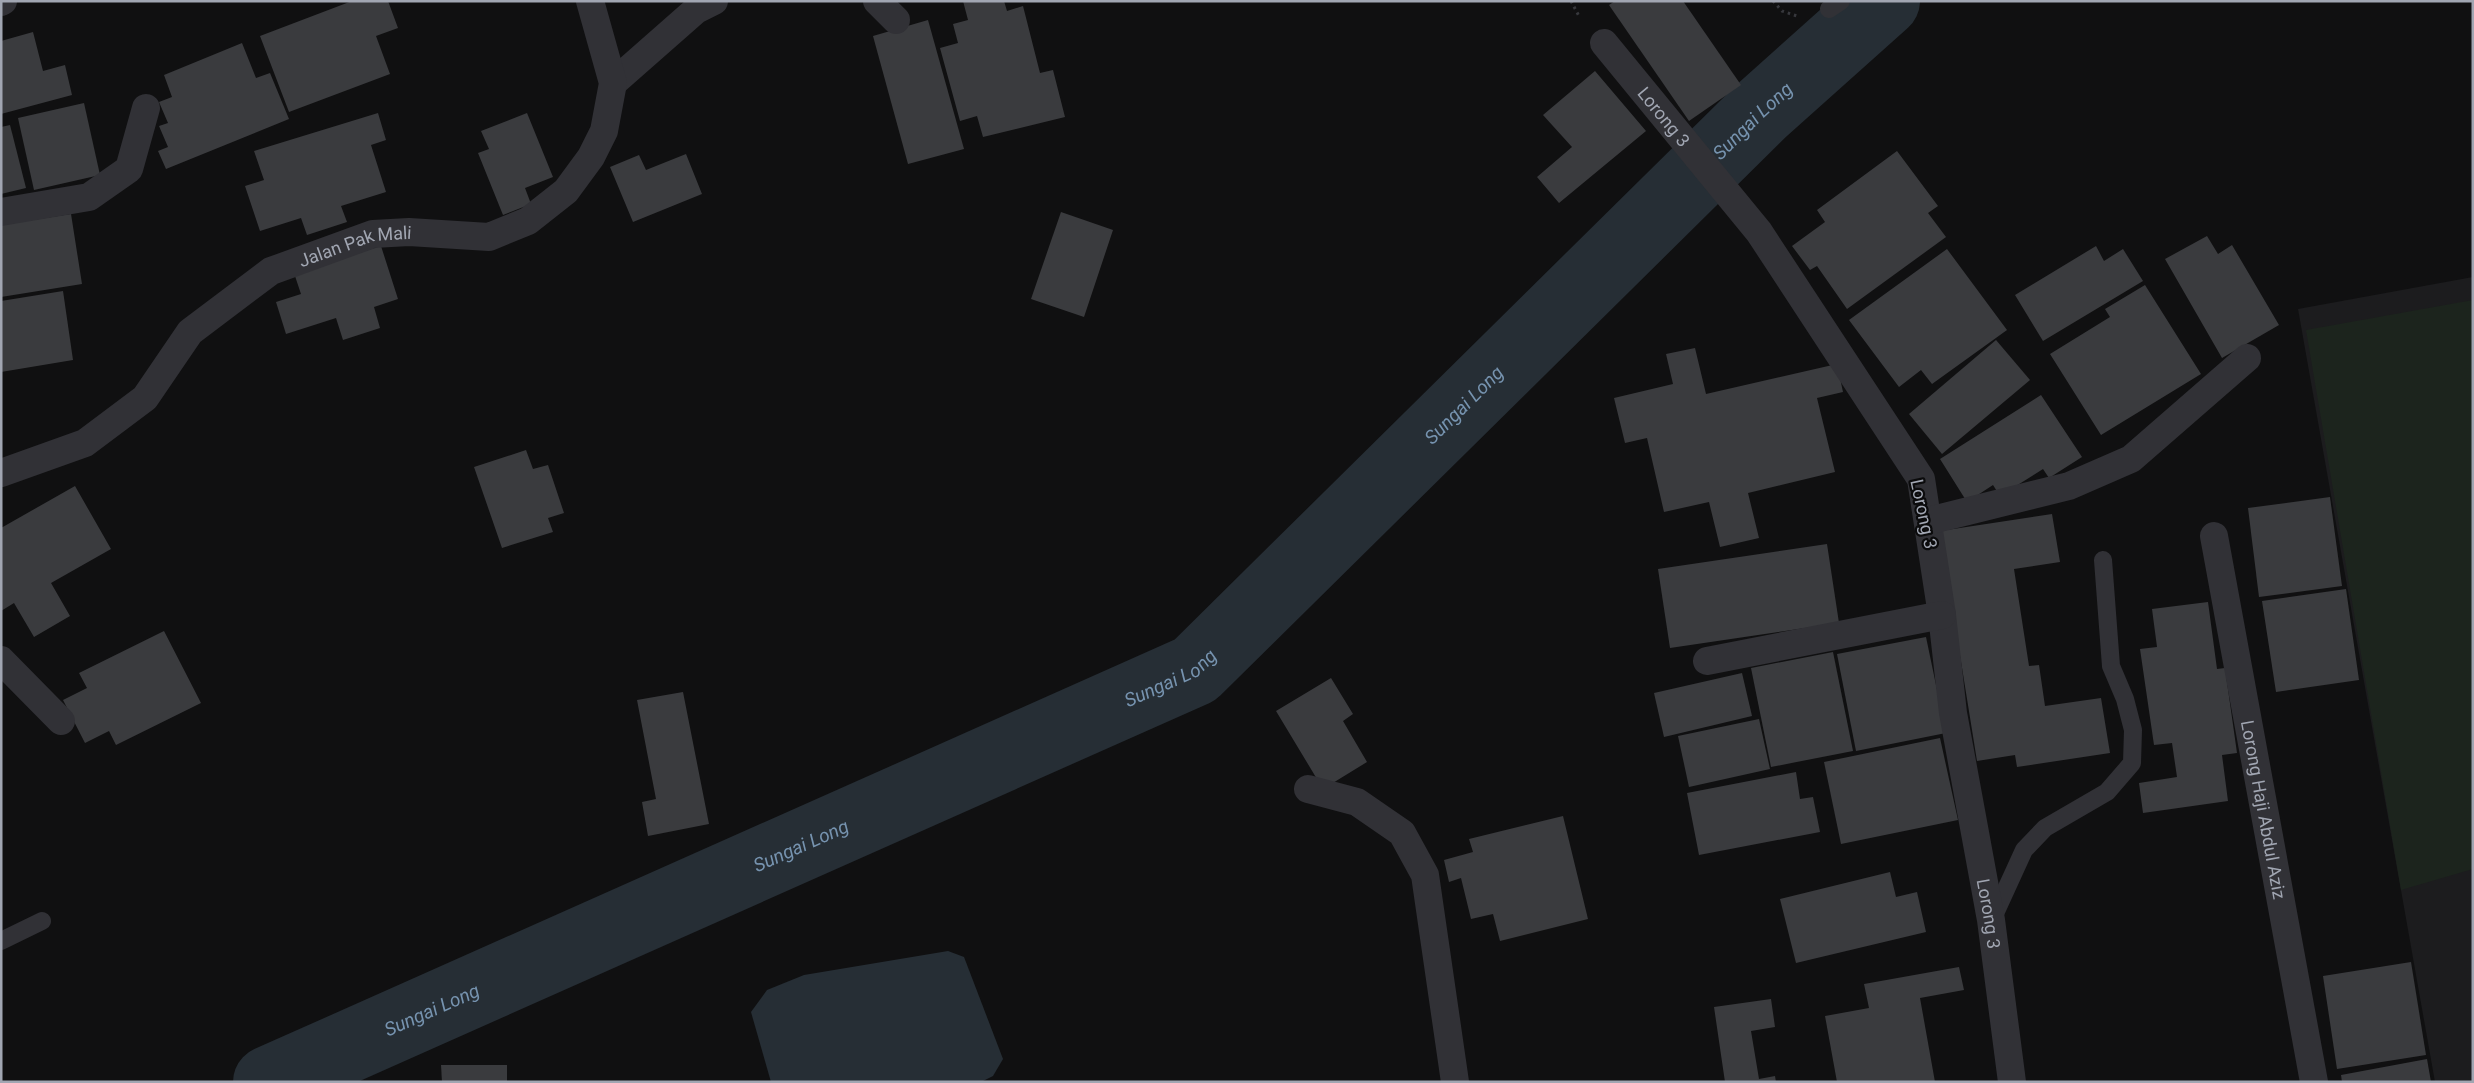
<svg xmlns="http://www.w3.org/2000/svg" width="2474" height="1083" viewBox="0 0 2474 1083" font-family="Roboto,sans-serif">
  <rect width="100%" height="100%" fill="#101011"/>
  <polygon fill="#1c1c1e" points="2473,277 2473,1082 2435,1082 2298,309"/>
  <polygon fill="#1c241d" points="2473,300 2473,869 2401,890 2306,330"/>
  <polygon fill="#262e35" points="948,951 964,957 1003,1059 993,1076 981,1082 771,1082 751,1012 767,990 804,975"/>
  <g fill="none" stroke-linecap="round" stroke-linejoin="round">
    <path stroke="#262e35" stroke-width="72" id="s1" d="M269 1082 1195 670 1761 111 1884 1"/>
  </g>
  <g fill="#3a3b3e">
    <polygon points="352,1 388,1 398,28 376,36 390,74 289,112 260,36"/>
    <polygon points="963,1 1004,1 1007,11 1023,6 1040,73 1053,70 1065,117 983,137 977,116 960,121 940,48 958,43 953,24 968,20"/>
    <polygon points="1615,1 1683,1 1741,85 1689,121 1609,5"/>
    <polygon points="928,20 964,149 908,164 873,36"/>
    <polygon points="33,32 43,71 65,65 72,95 1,114 1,41"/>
    <polygon points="242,43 256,78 270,73 289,119 166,169 158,151 168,147 159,126 168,123 159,102 172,97 164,75"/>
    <polygon points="1595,71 1646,131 1559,203 1537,177 1572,147 1543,115"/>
    <polygon points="84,103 100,175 34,190 18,118"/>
    <polygon points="378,113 386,140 371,145 386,192 341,206 347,222 307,235 301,218 260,231 245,186 264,180 254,151"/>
    <polygon points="527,113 553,177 525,188 531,204 503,215 478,153 489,149 481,131"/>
    <polygon points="10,125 26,188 1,194 1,127"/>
    <polygon points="1897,151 1938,206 1928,213 1946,237 1847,309 1817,266 1810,270 1792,246 1825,222 1817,210"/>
    <polygon points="686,154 702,194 633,222 610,167 639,155 646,170"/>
    <polygon points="1061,212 1113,230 1084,317 1031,299"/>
    <polygon points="71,214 82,284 1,297 1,225"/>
    <polygon points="2207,236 2218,254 2232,245 2279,325 2222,358 2165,259"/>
    <polygon points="381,246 398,299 374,307 380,328 343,340 336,318 286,334 276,302 301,294 294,273"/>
    <polygon points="2096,246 2104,261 2123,249 2143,281 2043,341 2015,295"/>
    <polygon points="1947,249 2007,330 1932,384 1921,370 1899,387 1849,320"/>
    <polygon points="2145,285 2201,374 2101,435 2050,354 2110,317 2105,309"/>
    <polygon points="63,291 73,360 1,372 1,301"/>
    <polygon points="1996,340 2030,380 1942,454 1909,414"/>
    <polygon points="1695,348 1706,394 1837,364 1843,392 1817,398 1835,472 1748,493 1759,538 1720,547 1709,502 1664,512 1647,438 1625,443 1614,398 1673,384 1666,354"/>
    <polygon points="2041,395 2082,457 2049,478 2043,469 2000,496 1993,485 1967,502 1940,459"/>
    <polygon points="526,450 533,469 548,465 564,513 548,518 553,532 502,548 474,467"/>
    <polygon points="75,486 111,549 51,583 70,616 34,637 14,603 1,611 1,528"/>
    <polygon points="2330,497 2342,586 2259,597 2248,508"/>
    <polygon points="2052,514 2060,562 2014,569 2029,666 2039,665 2045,706 2101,698 2110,753 2017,767 2015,755 1977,761 1940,531"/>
    <polygon points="1827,544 1839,623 1670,648 1658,569"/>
    <polygon points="2346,589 2359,680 2276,692 2262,601"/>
    <polygon points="2208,602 2217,669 2225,668 2237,753 2222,755 2228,801 2143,813 2139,783 2177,777 2172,743 2154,745 2140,649 2157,647 2152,609"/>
    <polygon points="164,631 201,703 116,745 109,731 85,743 63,700 87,688 79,673"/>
    <polygon points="1926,637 1946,733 1856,751 1837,654"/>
    <polygon points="1833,652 1853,751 1771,767 1751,668"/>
    <polygon points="1742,673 1752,716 1664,737 1654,693"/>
    <polygon points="1331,678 1353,714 1343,721 1367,762 1323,789 1276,711"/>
    <polygon points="683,692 709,824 648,836 642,802 656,799 637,700"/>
    <polygon points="1759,719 1770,769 1689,787 1678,736"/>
    <polygon points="1940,738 1958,820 1841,844 1824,762"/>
    <polygon points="1796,772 1800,799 1813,797 1820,832 1699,855 1687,793"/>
    <polygon points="1563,816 1588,919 1500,941 1493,914 1471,919 1461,878 1449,882 1444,860 1473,852 1469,839"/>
    <polygon points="1890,872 1896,897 1917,892 1926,932 1796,963 1780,899"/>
    <polygon points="2411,962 2426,1055 2337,1069 2323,976"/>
    <polygon points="1959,967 1964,990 1920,998 1935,1082 1837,1082 1825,1016 1869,1008 1864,984"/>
    <polygon points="1771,999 1775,1027 1751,1031 1759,1079 1775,1076 1776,1082 1725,1082 1714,1007"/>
    <polygon points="2427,1059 2431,1082 2342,1082 2341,1075"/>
    <polygon points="441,1065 507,1065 507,1082 442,1082"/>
  </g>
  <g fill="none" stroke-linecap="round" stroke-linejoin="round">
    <g stroke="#37383d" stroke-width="3" stroke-dasharray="2.5 4" stroke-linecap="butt">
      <polyline points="1571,1 1580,18"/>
      <polyline points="1773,1 1782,11 1800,17"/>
    </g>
    <g stroke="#313136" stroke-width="18">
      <polyline points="1829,9 1841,1"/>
      <polyline points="1992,920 2024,850 2045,828 2107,792 2132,763 2133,730 2125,699 2111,666 2103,560"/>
      <polyline points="1,941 42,921"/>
    </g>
    <g stroke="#313136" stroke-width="28">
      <polyline points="877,1 896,20"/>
      <polyline points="1,2 3,1"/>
      <path id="s2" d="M1604 43 1759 232 1921 479 1942 615 1953 713 1991 920 2012 1082"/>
      <polyline points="613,83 696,10 714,1"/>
      <polyline points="1,212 89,197 129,169 146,108"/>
      <path id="s3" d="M1 473 85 443 145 398 190 332 271 271 373 234 409 232 489 237 528 221 566 191 591 157 604 131 613 83 590 1"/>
      <polyline points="1928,521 2069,486 2131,459 2247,358"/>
      <path id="s4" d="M2214 536 2314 1082"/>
      <polyline points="1,660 61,721"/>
      <polyline points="1707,661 1942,615"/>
      <polyline points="1308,789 1357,802 1402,833 1425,875 1455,1082"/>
    </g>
  </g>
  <g text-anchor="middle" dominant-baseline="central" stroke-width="4.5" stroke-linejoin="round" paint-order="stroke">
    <g font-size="18" fill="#a1a6b2" stroke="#0b0b0c">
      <text stroke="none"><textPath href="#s2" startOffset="95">Lorong 3</textPath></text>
      <text stroke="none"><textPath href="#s3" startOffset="434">Jalan Pak Mali</textPath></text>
      <text transform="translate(1924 514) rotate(78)">Lorong 3</text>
      <text stroke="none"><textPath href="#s4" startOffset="278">Lorong Haji Abdul Aziz</textPath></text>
      <text stroke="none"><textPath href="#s2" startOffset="980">Lorong 3</textPath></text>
    </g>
    <g font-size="19" font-style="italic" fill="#7693af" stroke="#0b0b0c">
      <text stroke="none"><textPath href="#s1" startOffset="1796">Sungai Long</textPath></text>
      <text stroke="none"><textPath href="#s1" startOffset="1391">Sungai Long</textPath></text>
      <text stroke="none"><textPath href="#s1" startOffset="988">Sungai Long</textPath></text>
      <text stroke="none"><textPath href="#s1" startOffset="582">Sungai Long</textPath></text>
      <text stroke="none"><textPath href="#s1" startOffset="178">Sungai Long</textPath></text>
    </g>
  </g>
  <rect width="2474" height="1083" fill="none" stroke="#a1a6b2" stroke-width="5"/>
</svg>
